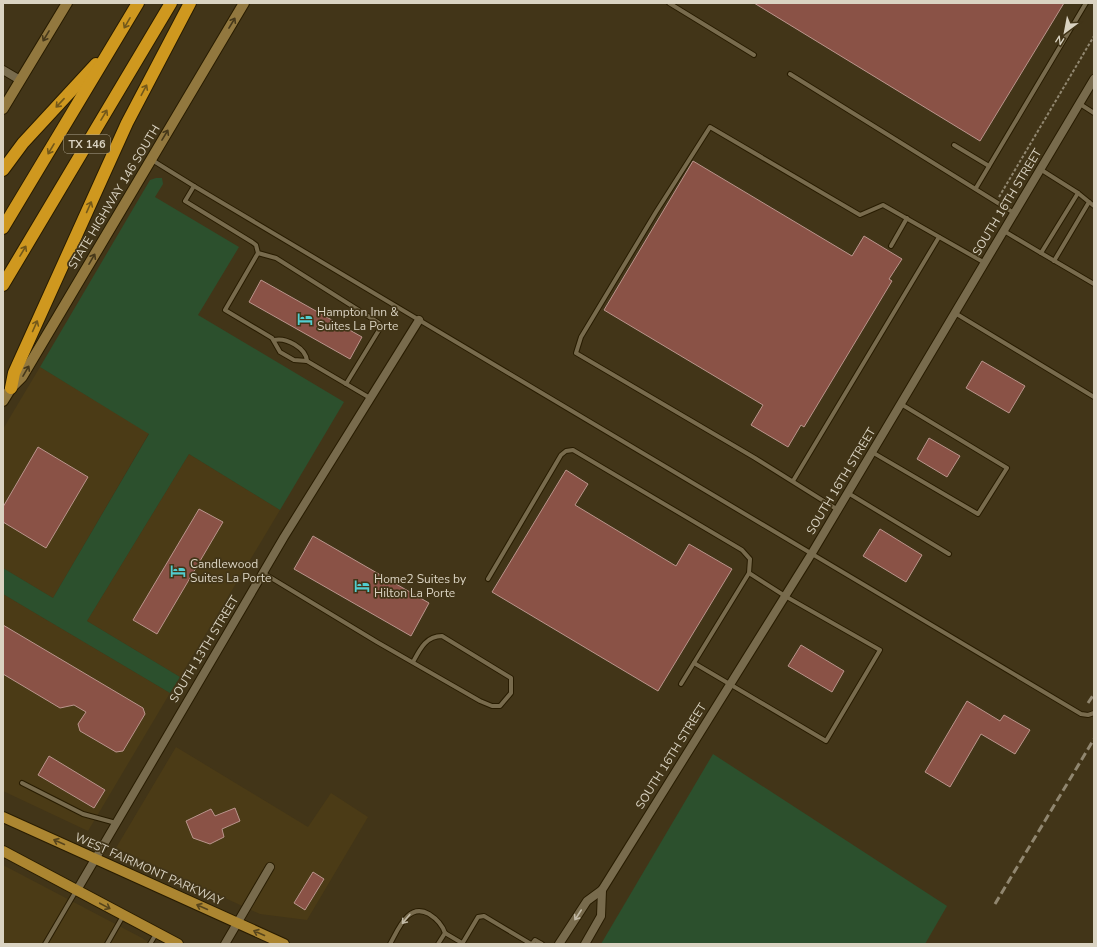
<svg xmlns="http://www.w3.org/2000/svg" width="1097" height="947" viewBox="0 0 1097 947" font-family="'Nunito Sans',sans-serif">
  <rect width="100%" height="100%" fill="#423518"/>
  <g fill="#4b3b16">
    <polygon points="40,367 149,433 53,598 3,568 3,429"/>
    <polygon points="189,454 280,510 180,677 87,621"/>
    <polygon points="3,594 170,693 88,831 3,791"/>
    <polygon points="176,747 308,827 331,793 368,817 307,920 260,914 116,848"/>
    <polygon points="3,865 142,938 151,944 3,944"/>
  </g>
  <g fill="#2c502d">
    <polygon points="156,178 162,178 163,184 155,197 239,247 198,315 344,402 280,510 189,454 87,621 180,677 170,693 3,594 3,568 53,598 149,434 40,367 150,180"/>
    <polygon points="713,754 947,906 925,944 601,944"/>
  </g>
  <g fill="#8a5246" stroke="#ba958c">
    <polygon points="754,3 1064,3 980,141"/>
    <polygon points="693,161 852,256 864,236 902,259 889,279 892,281 804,427 801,425 788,447 751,425 763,405 604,310"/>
    <polygon points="261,280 362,337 350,359 249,302"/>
    <polygon points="982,361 1025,386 1009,413 966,388"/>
    <polygon points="929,438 960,456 947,477 917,459"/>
    <polygon points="38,447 88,477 46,548 3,522 3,507"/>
    <polygon points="566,470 588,484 575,505 676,566 689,544 732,569 658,691 492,592"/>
    <polygon points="199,509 223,522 157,634 133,620"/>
    <polygon points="880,529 922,555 906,582 863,556"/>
    <polygon points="313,536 429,603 411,636 294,569"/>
    <polygon points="3,625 143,708 145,714 123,751 116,752 80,731 78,724 86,712 74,705 60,708 3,674"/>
    <polygon points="801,645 844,671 832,692 788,666"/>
    <polygon points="967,701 1000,721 1004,715 1030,730 1015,754 981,734 950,787 925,772"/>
    <polygon points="49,756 105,790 94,808 38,775"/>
    <polygon points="235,808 240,821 222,829 224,837 210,844 193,838 186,821 211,809 215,816"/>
    <polygon points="313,872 324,879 305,910 294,903"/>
  </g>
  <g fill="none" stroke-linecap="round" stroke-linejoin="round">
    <g stroke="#281c01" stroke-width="6">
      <g id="lane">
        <polyline points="669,3 754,55"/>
        <polyline points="790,74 1014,213"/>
        <polyline points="1080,104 1094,113"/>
        <polyline points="954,145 989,166"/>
        <polyline points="152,160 194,186 185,201 252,242 256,245 258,253 276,258 379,323 379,330 346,384"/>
        <polyline points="1040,169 1078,193 1094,206"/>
        <polyline points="194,186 1081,714 1088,715 1094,713"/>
        <polyline points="976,188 1086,3"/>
        <polyline points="1004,231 1041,253 1078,193"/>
        <polyline points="891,246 907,218"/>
        <polyline points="258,253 225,310 272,338 280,352 294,360 307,361 370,398"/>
        <polyline points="1041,253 1094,284"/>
        <polyline points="1054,261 1089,202"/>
        <polyline points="955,313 1094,397"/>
        <path d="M274 340C286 337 306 348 307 361"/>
        <polyline points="872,452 978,514 1007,468 901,404"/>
        <polyline points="793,481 939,237"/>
        <polyline points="848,493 949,554"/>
        <polyline points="838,510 755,458 576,353 581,337 656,212 710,127 860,215 883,205 985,263"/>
        <path d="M263 573 377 642 480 701 492 706H500L511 693V678L442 636C426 636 420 649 413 662"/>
        <polyline points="488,579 561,455 566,451 573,450 742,550 750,559 749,573 785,596 880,650 826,741 694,663"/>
        <polyline points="681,684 749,573"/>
        <polyline points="22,783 83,814 116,823"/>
        <polyline points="45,944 76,891"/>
        <polyline points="107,944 123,916"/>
        <polyline points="150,944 156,934"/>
        <path d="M390 944C398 930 408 902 429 914 437 919 442 924 445 933"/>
        <polyline points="438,944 445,933 462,943"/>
        <polyline points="462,944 478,917 484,916 531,944"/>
        <polyline points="532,944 535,940 542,944"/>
      </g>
    </g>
    <g stroke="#281c01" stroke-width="10">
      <g id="street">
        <polyline points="3,70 20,80"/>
        <polyline points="77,890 284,537 419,320"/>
        <polyline points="225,944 270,867"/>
        <polyline points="559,944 587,901 602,890 812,553 1094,79"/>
        <polyline points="585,944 601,916 602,890"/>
      </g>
    </g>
    <g stroke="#281c01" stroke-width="12">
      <g id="secondary">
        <polyline points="3,109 67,3"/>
        <polyline points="3,401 11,388 22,377 244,3"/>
      </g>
    </g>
    <g stroke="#281c01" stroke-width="12">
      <g id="primary">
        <polyline points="3,817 284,944"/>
        <polyline points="3,851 178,944"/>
      </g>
    </g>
    <g stroke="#281c01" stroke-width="14">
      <g id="highway">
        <polyline points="3,170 23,143 96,64"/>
        <polyline points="3,228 138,3"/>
        <polyline points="3,285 171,3"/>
        <polyline points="11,388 14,373 127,123 190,3"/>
      </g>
    </g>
    <polyline stroke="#918770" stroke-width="2" stroke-dasharray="3 2" stroke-linecap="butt" points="999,197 1094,36"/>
    <use href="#lane" stroke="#786b4d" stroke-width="4"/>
    <use href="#street" stroke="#786b4d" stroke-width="8"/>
    <use href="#secondary" stroke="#92783f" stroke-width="10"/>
    <use href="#primary" stroke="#ac8631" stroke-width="10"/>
    <use href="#highway" stroke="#cf981f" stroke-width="12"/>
    <g stroke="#90866f" stroke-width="3" stroke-dasharray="8 4" stroke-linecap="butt">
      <polyline points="1088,703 1094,694"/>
      <polyline points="995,904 1094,739"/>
      <polyline points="1094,944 1094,943"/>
    </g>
  </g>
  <defs><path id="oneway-shaft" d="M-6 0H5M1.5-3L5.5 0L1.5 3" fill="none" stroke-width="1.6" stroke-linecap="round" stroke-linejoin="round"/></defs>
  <g stroke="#73581a">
    <use href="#oneway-shaft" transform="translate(127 23) rotate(120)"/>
    <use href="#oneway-shaft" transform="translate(144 90) rotate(-62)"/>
    <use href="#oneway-shaft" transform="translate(60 103) rotate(133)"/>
    <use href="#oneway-shaft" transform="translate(104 115) rotate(-59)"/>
    <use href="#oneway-shaft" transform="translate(51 149) rotate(121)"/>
    <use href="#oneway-shaft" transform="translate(89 207) rotate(-66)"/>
    <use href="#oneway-shaft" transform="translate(23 251) rotate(-59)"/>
    <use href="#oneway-shaft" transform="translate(35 326) rotate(-66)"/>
  </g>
  <g stroke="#46381a">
    <use href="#oneway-shaft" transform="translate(232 23) rotate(-59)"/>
    <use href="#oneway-shaft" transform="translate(46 36) rotate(121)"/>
    <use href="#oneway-shaft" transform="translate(165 135) rotate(-59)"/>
    <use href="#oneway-shaft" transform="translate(92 259) rotate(-60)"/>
    <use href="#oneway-shaft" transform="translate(26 371) rotate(-60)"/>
  </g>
  <g stroke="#57451d">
    <use href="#oneway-shaft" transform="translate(59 842) rotate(-156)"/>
    <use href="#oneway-shaft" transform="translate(105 906) rotate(28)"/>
    <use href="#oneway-shaft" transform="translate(202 907) rotate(-156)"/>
    <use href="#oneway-shaft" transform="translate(259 933) rotate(-156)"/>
  </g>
  <g stroke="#c2b9a5">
    <use href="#oneway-shaft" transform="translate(578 915) rotate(123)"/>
    <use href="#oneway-shaft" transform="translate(406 919) rotate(130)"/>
  </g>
  <defs>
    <g id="hotel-bare" transform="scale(1.2)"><path d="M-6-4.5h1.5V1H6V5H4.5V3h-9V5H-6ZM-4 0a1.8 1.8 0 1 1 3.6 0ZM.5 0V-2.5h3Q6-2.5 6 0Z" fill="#52cdcf" stroke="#423518" stroke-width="2.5" paint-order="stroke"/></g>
  </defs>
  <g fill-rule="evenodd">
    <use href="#hotel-bare" x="305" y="319"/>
    <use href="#hotel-bare" x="178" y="571"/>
    <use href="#hotel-bare" x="362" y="586"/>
  </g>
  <g text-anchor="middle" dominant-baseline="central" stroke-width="3.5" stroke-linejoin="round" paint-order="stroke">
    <rect fill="#423518" stroke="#aca48f" stroke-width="1" x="64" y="135" width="46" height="18" rx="3"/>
    <g font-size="11" font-weight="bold" fill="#dad3c2">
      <text x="87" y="144">TX 146</text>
    </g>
    <g font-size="12" fill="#dad3c2" stroke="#423518">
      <text transform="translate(114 197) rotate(-59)">STATE HIGHWAY 146 SOUTH</text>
      <text transform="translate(1007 202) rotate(-59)">SOUTH 16TH STREET</text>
      <text transform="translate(841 481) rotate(-59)">SOUTH 16TH STREET</text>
      <text transform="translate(204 649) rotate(-59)">SOUTH 13TH STREET</text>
      <text transform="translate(671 756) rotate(-58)">SOUTH 16TH STREET</text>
      <text transform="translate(149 869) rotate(24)">WEST FAIRMONT PARKWAY</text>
    </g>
    <g font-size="12" fill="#dad3c2" stroke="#423518" text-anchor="start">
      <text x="317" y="312">Hampton Inn &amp;<tspan x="317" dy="14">Suites La Porte</tspan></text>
      <text x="190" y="564">Candlewood<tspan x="190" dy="14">Suites La Porte</tspan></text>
      <text x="374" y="579">Home2 Suites by<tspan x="374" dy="14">Hilton La Porte</tspan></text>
    </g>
  </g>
  <rect width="1097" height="947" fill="none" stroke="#dad3c2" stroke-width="8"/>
  <g transform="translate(1065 32) rotate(212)" stroke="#423518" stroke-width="3" paint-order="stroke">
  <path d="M0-3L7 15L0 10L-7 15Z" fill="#dad3c2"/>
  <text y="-6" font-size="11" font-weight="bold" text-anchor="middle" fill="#dad3c2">N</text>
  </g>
</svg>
